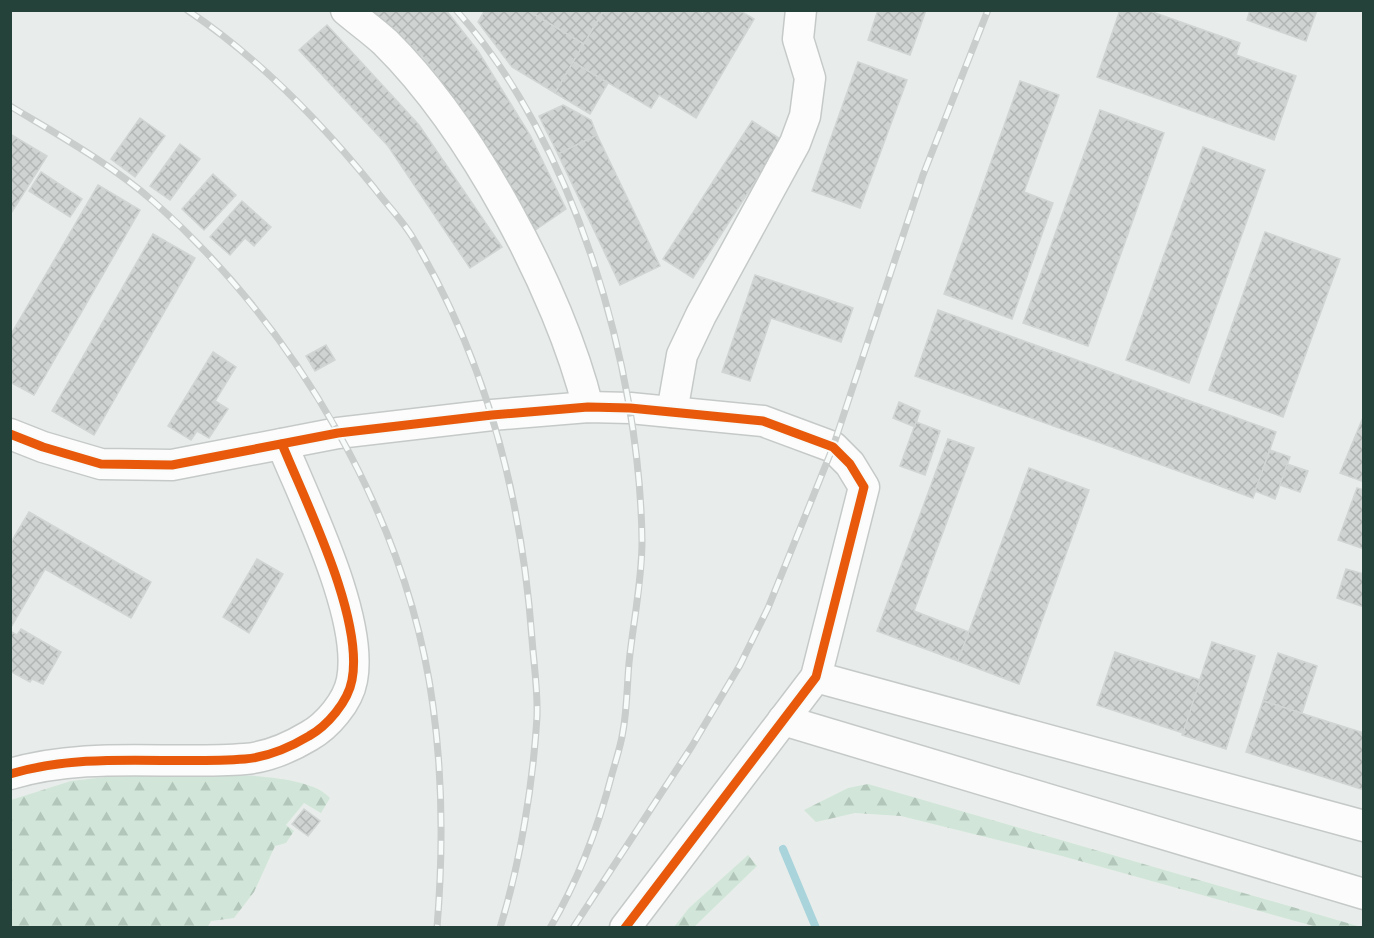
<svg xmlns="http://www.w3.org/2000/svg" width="1374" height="938" viewBox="0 0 1374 938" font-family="Rubik,sans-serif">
  <defs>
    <pattern id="forest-firs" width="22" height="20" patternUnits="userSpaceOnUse" patternTransform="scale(1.5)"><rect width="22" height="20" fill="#d1e6d8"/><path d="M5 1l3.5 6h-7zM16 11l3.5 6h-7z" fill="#b3c6ba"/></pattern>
    <pattern id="building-cross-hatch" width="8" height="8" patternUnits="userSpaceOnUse" patternTransform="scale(1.5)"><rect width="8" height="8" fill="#cfd4d2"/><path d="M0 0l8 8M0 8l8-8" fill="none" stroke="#b2b7b5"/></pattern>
  </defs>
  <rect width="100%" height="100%" fill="#e8edeb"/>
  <g fill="url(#forest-firs)">
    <path d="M114 776C158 776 303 765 330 798L321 813 304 803 286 825 294 831 286 843 275 846 254 892 234 918 211 921 207 928 11 927V800L71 781Z"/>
    <polygon points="868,784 1361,927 1317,927 1062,856 901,816 855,813 816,822 804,810 848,788"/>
    <polygon points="748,855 757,866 694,927 674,927 689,908"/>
  </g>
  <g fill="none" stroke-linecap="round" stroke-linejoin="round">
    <polyline stroke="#a9d4db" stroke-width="8" points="783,849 816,928"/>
  </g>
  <g fill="url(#building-cross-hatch)" stroke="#d1d6d4" stroke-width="1.5">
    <polygon points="371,10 446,10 478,51 530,135 566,209 531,233 440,80 422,56"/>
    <polygon points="485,10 527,10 584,44 555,93 512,67 478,22"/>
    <polygon points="527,10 604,10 584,44"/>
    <polygon points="604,10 697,10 703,14 705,10 739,10 754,19 696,118 659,95 651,108 573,62"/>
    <polygon points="878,10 926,10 910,55 868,40"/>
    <polygon points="1120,10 1147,10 1240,43 1236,55 1296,76 1274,140 1097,77"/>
    <polygon points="1250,10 1317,10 1306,41 1247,20"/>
    <polygon points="327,25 419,125 502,247 470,268 388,146 299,50"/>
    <polygon points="573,62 608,83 590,114 555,93"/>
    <polygon points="858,62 907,80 860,208 812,191"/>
    <polygon points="1020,81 1059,95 1024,192 1053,203 1012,319 944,294"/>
    <polygon points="563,105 591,120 597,135 558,154 539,116"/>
    <polygon points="1100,110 1164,133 1088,346 1023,323"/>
    <polygon points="140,118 165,136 135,177 111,159"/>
    <polygon points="752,121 782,140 693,278 663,259"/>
    <polygon points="10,134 47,156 10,215"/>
    <polygon points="597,135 660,266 620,285 558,154"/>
    <polygon points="180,144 200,159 170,200 150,186"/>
    <polygon points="1203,147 1265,170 1189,383 1126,360"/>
    <polygon points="41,172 82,199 70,217 29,191"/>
    <polygon points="213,174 236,195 204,230 182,209"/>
    <polygon points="98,185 140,210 34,395 10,382 10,336"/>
    <polygon points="242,201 271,227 254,246 245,238 230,255 210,237"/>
    <polygon points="1265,232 1340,259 1283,417 1209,390"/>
    <polygon points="153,234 195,258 94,435 52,411"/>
    <polygon points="755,275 853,308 841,342 771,318 750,381 722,372"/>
    <polygon points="938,310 1276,432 1253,498 915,376"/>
    <polygon points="326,345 335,360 315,371 306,356"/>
    <polygon points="213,352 236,367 215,401 228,409 209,438 197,431 191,440 168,426"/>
    <polygon points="899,402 920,411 915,427 893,418"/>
    <polygon points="1364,415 1364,482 1340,473"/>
    <polygon points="916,422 940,431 925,475 900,466"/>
    <polygon points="948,439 974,448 914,611 969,632 958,661 877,631"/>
    <polygon points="1270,450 1290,457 1275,499 1255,491"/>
    <polygon points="1287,464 1308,471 1300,492 1280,485"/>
    <polygon points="1029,468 1089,490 1019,684 958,661"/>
    <polygon points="1357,488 1364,490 1364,549 1338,540"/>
    <polygon points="29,512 151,582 131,618 45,569 10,629 10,544"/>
    <polygon points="257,559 283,574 249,633 223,617"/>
    <polygon points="1346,569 1364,574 1364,607 1337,598"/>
    <polygon points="21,629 61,652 43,684 32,679 30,682 10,671 10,631 17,635"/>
    <polygon points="1212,642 1255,656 1226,749 1182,735"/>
    <polygon points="1115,652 1200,680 1183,733 1097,705"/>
    <polygon points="1278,653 1317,666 1302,713 1263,701"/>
    <polygon points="1263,701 1364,733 1364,790 1246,752"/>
    <polygon points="304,809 320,821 308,836 292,824"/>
  </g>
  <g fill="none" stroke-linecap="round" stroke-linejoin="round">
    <g stroke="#c5cac8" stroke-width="33">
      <g id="minor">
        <path d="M346 10C359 21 373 31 385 42 471 127 559 290 588 407"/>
        <polyline points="672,412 682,355 701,315 795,143 805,116 810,78 798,39 801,10"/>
        <polyline points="10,434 43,447 101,464 172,465 338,433 492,415 588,407 630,408 763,421 833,447 850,464 864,487 816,677 625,928"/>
        <polyline points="816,677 1364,826"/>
        <polyline points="783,720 1364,894"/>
        <path d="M10 774C88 751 166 765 245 759 268 757 289 748 309 736 327 726 348 702 352 680 364 618 306 503 282 444"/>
      </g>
    </g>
    <use href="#minor" stroke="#fcfcfc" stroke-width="30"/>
    <g stroke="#c9cdcc" stroke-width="7">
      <g id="rail">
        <path d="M187 10C259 58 321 122 375 189 387 205 403 221 413 238 486 360 522 499 532 639 534 665 538 692 537 717 533 784 520 864 500 928"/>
        <path d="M456 10C574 141 640 367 642 541 642 582 633 623 629 663 627 686 627 709 623 731 621 745 616 760 612 774 598 828 579 879 550 928"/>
        <path d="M10 106C60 136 111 164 154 202 295 327 408 518 433 706 443 779 443 854 437 928"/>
        <polyline points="573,928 692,746 740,665 768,608 833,447 923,175 988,10"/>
      </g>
    </g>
    <use href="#rail" stroke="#f7fbf9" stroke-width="4.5" stroke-dasharray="14" stroke-linecap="butt"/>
    <g stroke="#f7fbf9" stroke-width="13">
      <g id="cycleway">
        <polyline points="10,434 43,447 101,464 172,465 338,433 492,415 588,407 630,408 763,421 833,447 850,464 864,487 816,677 625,928"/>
        <path d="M10 774C88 751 166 765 245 759 268 757 289 748 309 736 327 726 348 702 352 680 364 618 306 503 282 444"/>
      </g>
    </g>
    <use href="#cycleway" stroke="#e8590c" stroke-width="9"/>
  </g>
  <rect width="1374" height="938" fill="none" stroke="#24423a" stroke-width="24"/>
</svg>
